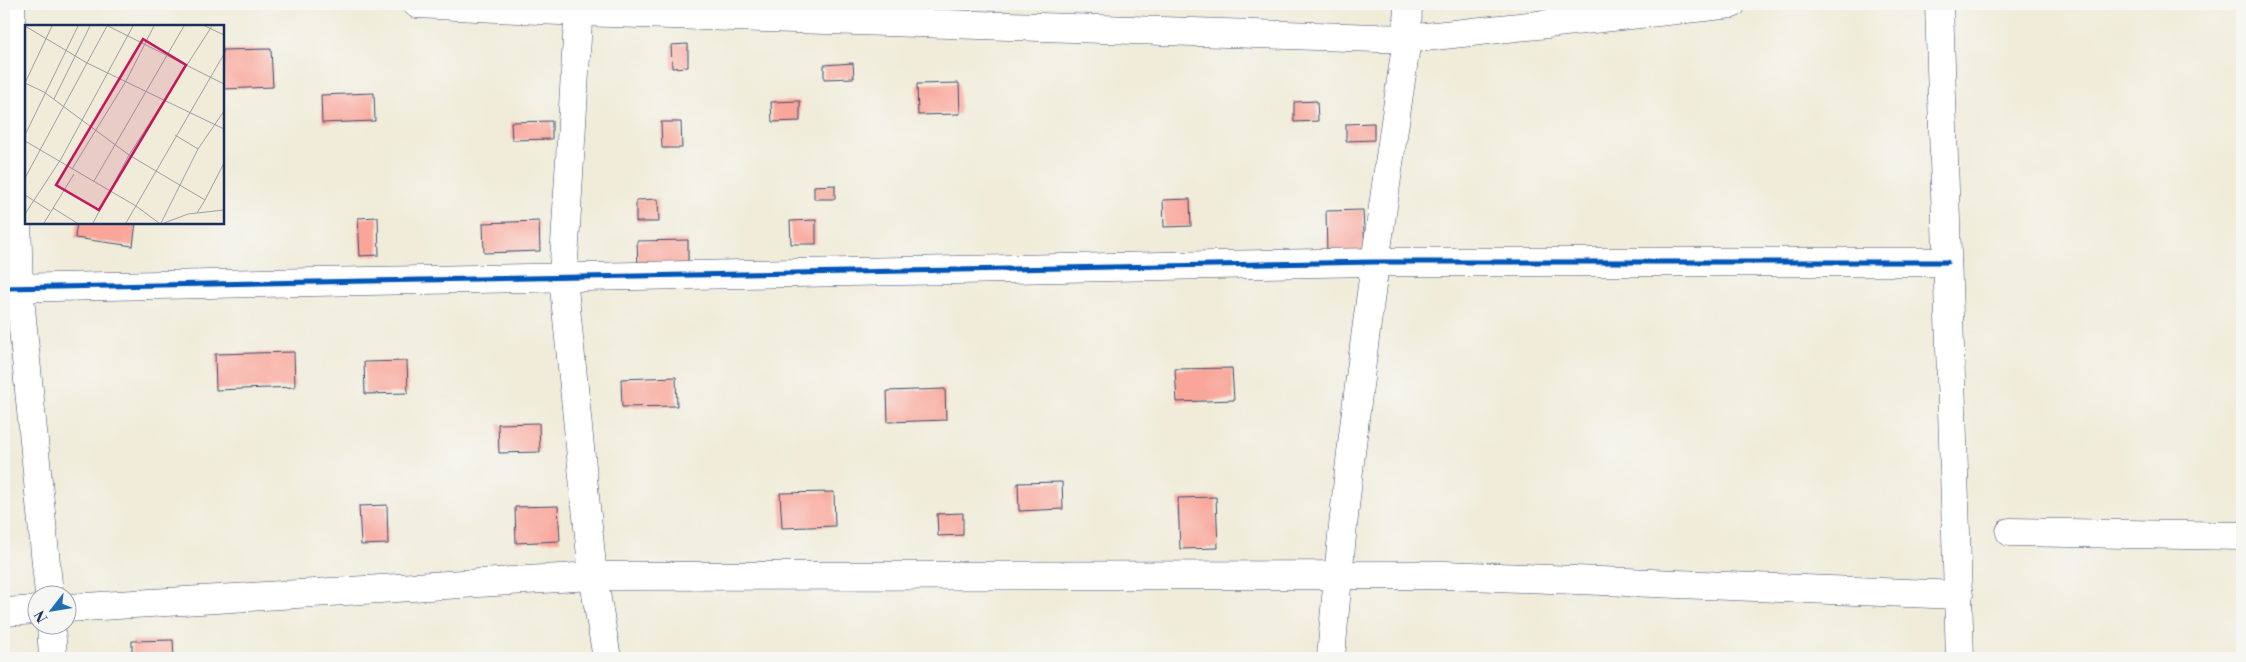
<svg xmlns="http://www.w3.org/2000/svg" width="2246" height="662" viewBox="0 0 2246 662" font-family="'Libre Bodoni',serif">
  <rect width="100%" height="100%" fill="#f6f6f2"/>
  <filter id="ink" filterUnits="userSpaceOnUse"><feTurbulence type="fractalNoise" baseFrequency=".02" numOctaves="2"/><feDisplacementMap in="SourceGraphic" scale="10" xChannelSelector="R" yChannelSelector="G"/><feConvolveMatrix kernelMatrix="1 2 1 2 8 2 1 2 1" color-interpolation-filters="sRGB"/></filter>
  <filter id="wash" filterUnits="userSpaceOnUse"><feTurbulence type="fractalNoise" baseFrequency=".0096" numOctaves="4" result="noise"/><feDisplacementMap in="SourceGraphic" scale="20" xChannelSelector="R" yChannelSelector="G"/><feGaussianBlur stdDeviation="1.12" result="paint"/><feColorMatrix in="noise" values="0 0 0 0 0 0 0 0 0 0 0 0 0 0 0 0 0 1.4 0 .05"/><feComposite in="paint" operator="in"/></filter>
  <g filter="url(#wash)">
    <rect width="100%" height="100%" fill="#f0ecd9"/>
    <g id="blocks">
      <g fill="#f9a599">
        <polygon points="688,44 688,67 672,68 671,45"/>
        <polygon points="271,49 273,87 222,89 222,50"/>
        <polygon points="853,63 854,78 824,79 824,65"/>
        <polygon points="959,83 960,114 918,115 917,84"/>
        <polygon points="374,93 375,121 322,123 321,95"/>
        <polygon points="800,101 800,121 772,122 771,102"/>
        <polygon points="1317,101 1318,121 1294,122 1294,102"/>
        <polygon points="552,121 552,139 512,140 511,122"/>
        <polygon points="661,122 681,122 682,148 662,148"/>
        <polygon points="1374,123 1374,140 1346,141 1346,124"/>
        <polygon points="835,185 835,199 814,199 814,186"/>
        <polygon points="658,199 659,222 636,222 636,200"/>
        <polygon points="1190,199 1191,226 1164,227 1163,200"/>
        <polygon points="1363,210 1365,252 1327,253 1326,211"/>
        <polygon points="378,217 379,255 360,256 358,218"/>
        <polygon points="816,220 816,244 791,244 790,221"/>
        <polygon points="539,221 540,251 484,253 483,223"/>
        <polygon points="77,222 136,222 133,246 75,238"/>
        <polygon points="688,240 688,268 638,269 637,241"/>
        <polygon points="294,352 295,387 216,390 215,354"/>
        <polygon points="407,361 408,393 365,394 364,362"/>
        <polygon points="1232,368 1234,400 1177,402 1175,369"/>
        <polygon points="676,377 677,406 622,407 621,379"/>
        <polygon points="945,389 946,420 888,422 887,391"/>
        <polygon points="539,423 540,452 499,453 498,424"/>
        <polygon points="1062,482 1063,509 1019,511 1018,483"/>
        <polygon points="834,492 835,526 782,528 780,493"/>
        <polygon points="1216,497 1218,548 1180,549 1178,498"/>
        <polygon points="387,505 388,544 361,545 359,506"/>
        <polygon points="558,506 560,541 516,543 515,507"/>
        <polygon points="963,513 963,535 938,536 937,514"/>
        <polygon points="173,640 174,658 132,658 132,641"/>
      </g>
    </g>
  </g>
  <g filter="url(#ink)">
    <use href="#blocks" fill-opacity="0" stroke="#3b4b70" stroke-width="1"/>
    <g fill="none" stroke-linecap="round" stroke-linejoin="round">
      <g stroke="#3b4b70" stroke-width="29">
        <g id="street">
          <polyline points="11,4 19,288 49,594"/>
          <polyline points="417,4 580,12 1407,39 1732,4"/>
          <polyline points="579,4 563,278 593,576 607,658"/>
          <polyline points="1939,4 1960,658"/>
          <polyline points="4,288 1374,262 1947,262"/>
          <polyline points="2010,532 2242,536"/>
          <polyline points="68,608 593,576 1445,575 1959,595"/>
          <polyline points="4,612 38,610"/>
          <polyline points="51,624 53,658"/>
          <path d="M1331 658C1347 451 1377 245 1407 39L1408 4"/>
        </g>
      </g>
      <use href="#street" stroke="#fff" stroke-width="28"/>
      <g stroke="#f6f6f2" stroke-width="8">
        <polyline id="cycleway" points="4,288 1374,262 1947,262"/>
      </g>
      <use href="#cycleway" stroke="#0057b8" stroke-width="5"/>
    </g>
  </g>
  <g transform="translate(25 25)">
    <rect width="199" height="199" fill="#f0ecd9"/>
    <path fill="none" stroke="#9ba0a8" stroke-width="1" d="M0 1 62 38 0 153M82 1 62 38 199 104M83 1 199 59M180 1 199 10M0 58 19 67 104 130 180 175 172 188M0 58 27 1M29 74 65 1M0 110 53 1M150 110 173 124M0 116 111 181 134 198M47 144 101 56 129 1M69 156 159 1M0 170 25 186M180 175 199 138M28 183 52 198M0 189 36 134 108 1M19 198 49 149M68 198 104 130 187 1M101 198 199 29M136 198 173 124 199 86M139 198 163 189 199 185"/>
    <path fill="#c2185b" fill-opacity="0.15" stroke="#c2185b" stroke-width="2.5" d="M118 14 161 40 74 185 31 160Z"/>
    <rect width="199" height="199" fill="none" stroke="#1b2f5e" stroke-width="2.5"/>
  </g>
  <rect width="2246" height="662" fill="none" stroke="#f6f6f2" stroke-width="20"/>
  <g transform="translate(52 610) rotate(239)"><circle r="24" fill="#f6f6f2" stroke="#9ea6b7"/>
  <path d="M0-4L9 19L0 12L-9 19Z" fill="#1f6fb2"/>
  <text y="-8" font-size="14" font-weight="bold" text-anchor="middle" fill="#1b2f5e">N</text>
  </g>
</svg>
